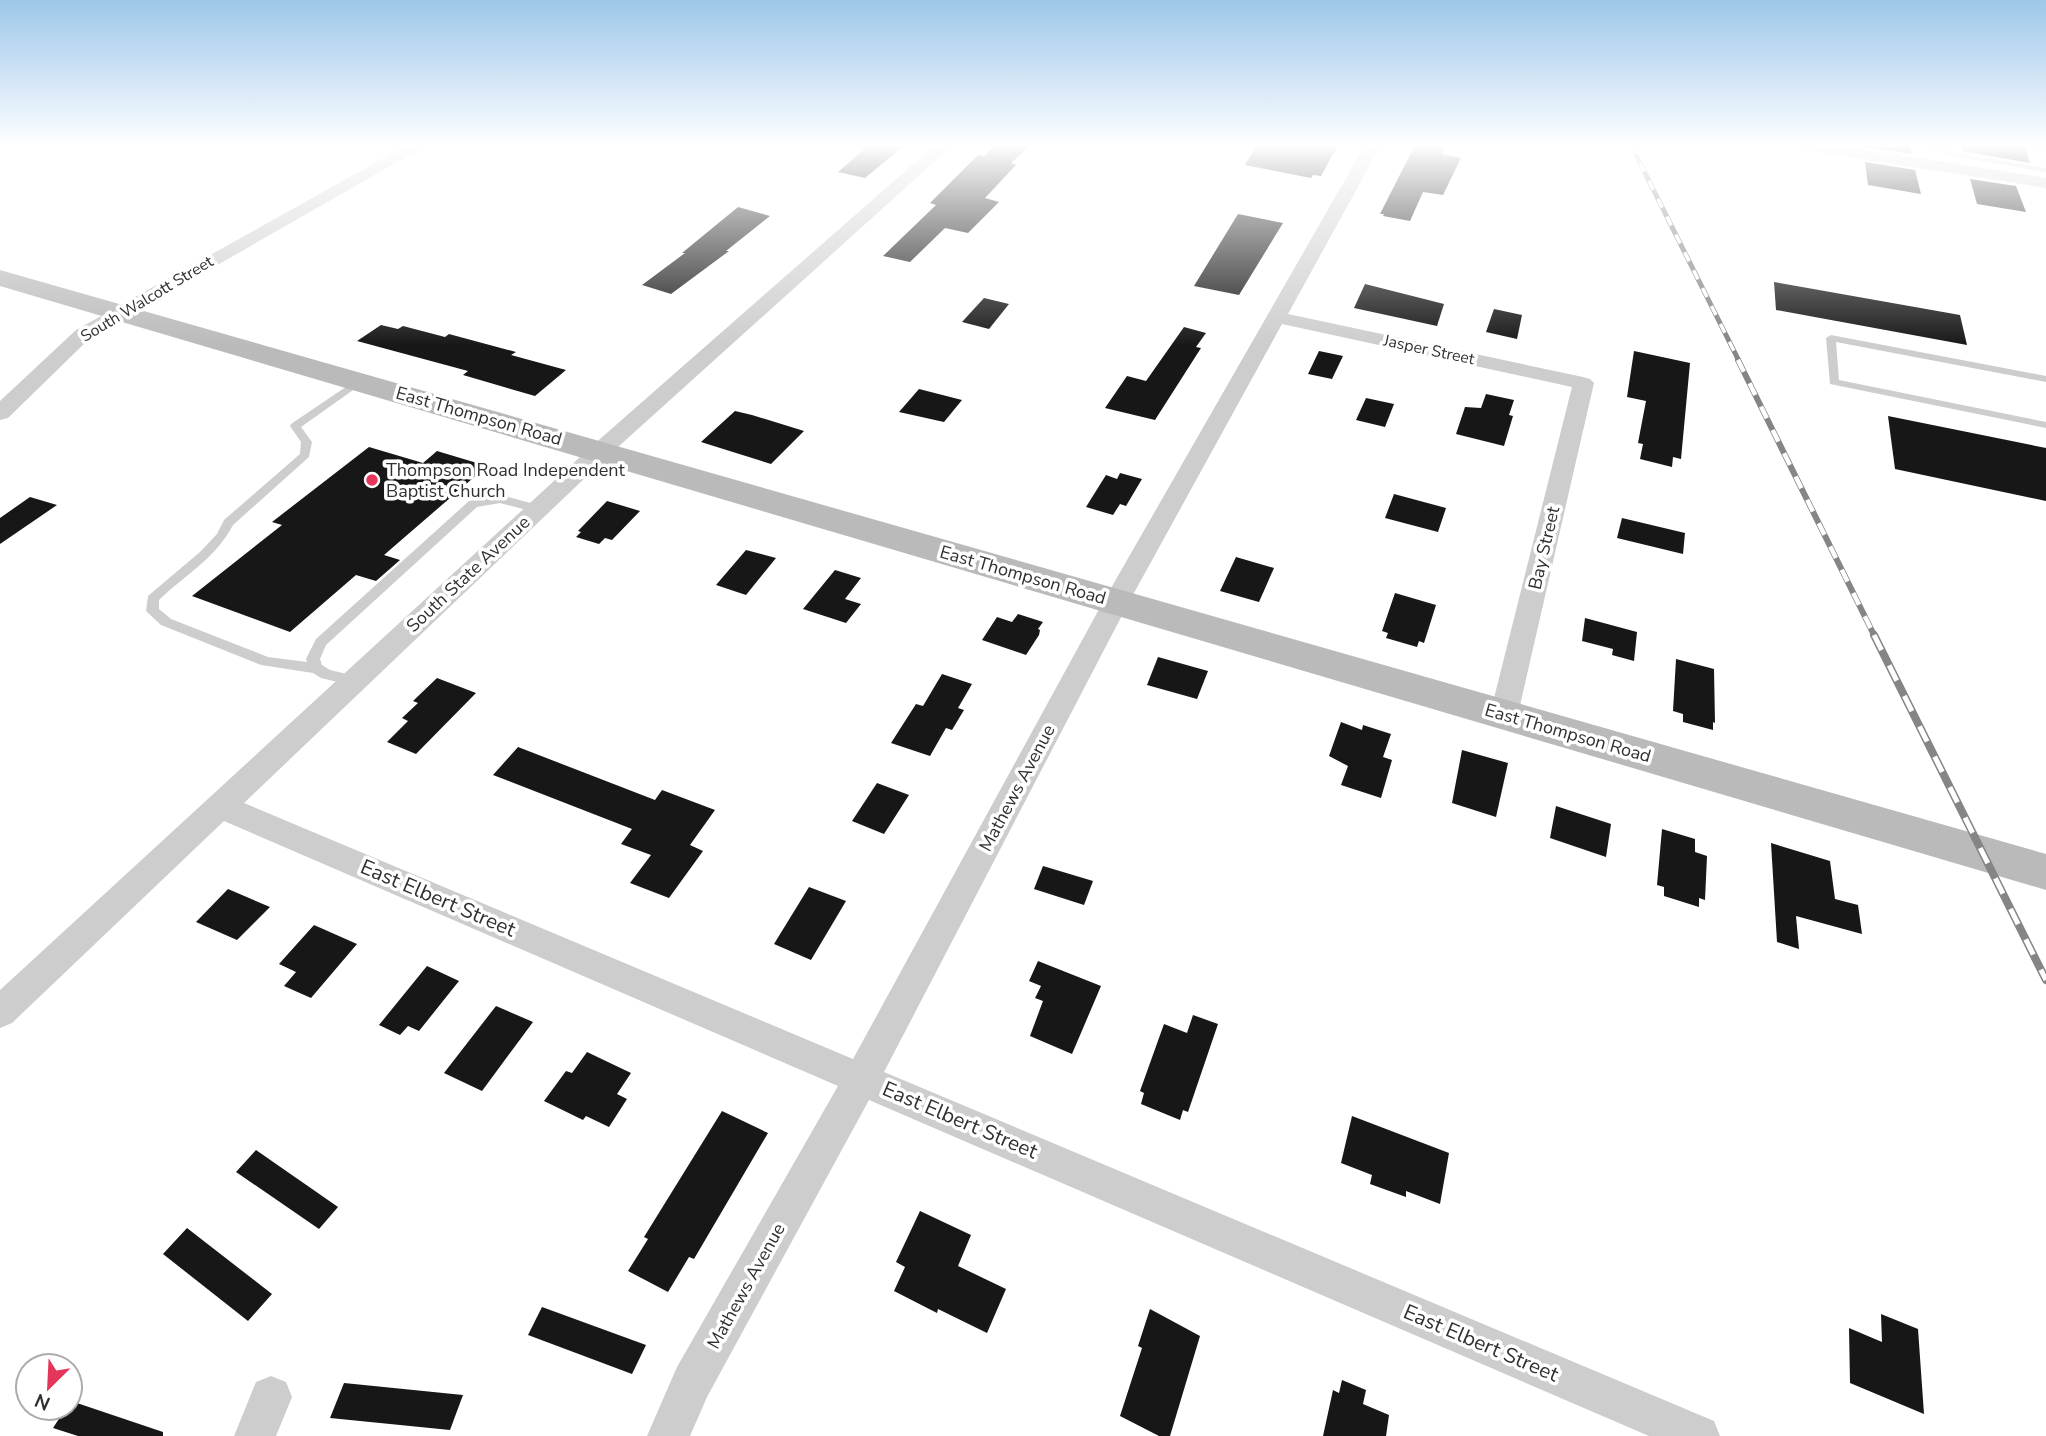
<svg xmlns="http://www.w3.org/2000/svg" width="2046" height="1436" viewBox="0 0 2046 1436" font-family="'Nunito Sans',sans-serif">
  <rect width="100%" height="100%" fill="#fff"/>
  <g fill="#171717">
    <polygon points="869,145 905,145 865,178 838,172"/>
    <polygon points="995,145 1031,145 1011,163 1016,165 985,198 999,202 968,233 945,228 910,262 883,256 936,205 930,203 978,155 984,156"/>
    <polygon points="1257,145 1338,145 1321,176 1313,175 1311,178 1245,165"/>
    <polygon points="1415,145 1445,145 1442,154 1461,158 1443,195 1423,192 1410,221 1383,216 1384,214 1380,214"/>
    <polygon points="1862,145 1909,145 1912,154 1863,147"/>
    <polygon points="1961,145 2024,145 2030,163 1962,151"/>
    <polygon points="1865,162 1915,170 1921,194 1868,185"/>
    <polygon points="1970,179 2016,186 2026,212 1977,204"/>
    <polygon points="738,207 770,216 726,251 729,251 671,294 642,285 685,253 682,253"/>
    <polygon points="1238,214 1283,223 1239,295 1194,286"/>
    <polygon points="1774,282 1960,315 1967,345 1776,310"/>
    <polygon points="1365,284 1444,304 1437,326 1354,308"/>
    <polygon points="984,298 1009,304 989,329 962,322"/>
    <polygon points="1494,309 1522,315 1517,339 1486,332"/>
    <polygon points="381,325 398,329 403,326 445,337 449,334 516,352 511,355 566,370 535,396 463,375 468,371 357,341"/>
    <polygon points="1184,327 1206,333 1196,347 1201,348 1155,420 1105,408 1127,376 1146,381"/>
    <polygon points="1319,351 1343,356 1332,379 1308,374"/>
    <polygon points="1634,351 1690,363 1681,459 1673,457 1672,467 1640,459 1643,444 1638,443 1646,401 1627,397"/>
    <polygon points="919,389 962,400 944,422 899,412"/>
    <polygon points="1486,394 1514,400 1509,415 1513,416 1504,446 1456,434 1465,407 1481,408"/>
    <polygon points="1366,398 1394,404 1385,427 1356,420"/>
    <polygon points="735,411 752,415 804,431 771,464 701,442"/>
    <polygon points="1888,416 2046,448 2046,501 1895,469"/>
    <polygon points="369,447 423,463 437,451 487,466 384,555 400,560 376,581 356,575 290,632 192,596 282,525 272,522"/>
    <polygon points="1120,473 1142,479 1126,506 1120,504 1113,515 1086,507 1106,475 1117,479"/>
    <polygon points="1394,494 1446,508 1438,532 1385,518"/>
    <polygon points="30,497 57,505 0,544 0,518"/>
    <polygon points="607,501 640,511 612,540 605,538 599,544 576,537 581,532 578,531"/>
    <polygon points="1622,518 1685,533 1683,554 1617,538"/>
    <polygon points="746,550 776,558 746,595 716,585"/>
    <polygon points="1236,557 1274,568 1259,602 1220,591"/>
    <polygon points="835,570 861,578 845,599 861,604 846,623 803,609"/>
    <polygon points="1395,593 1436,605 1424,643 1419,641 1417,647 1386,638 1388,633 1382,631"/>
    <polygon points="1018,614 1043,622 1038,629 1040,630 1039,635 1026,655 982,640 997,617 1012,622"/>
    <polygon points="1585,618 1637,632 1634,661 1612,655 1613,649 1582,641"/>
    <polygon points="1158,657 1208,671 1197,699 1147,685"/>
    <polygon points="1676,659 1714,669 1715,723 1713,722 1713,730 1683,722 1683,714 1673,711"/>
    <polygon points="942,674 972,684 958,708 964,710 952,730 946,728 930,756 891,743 916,704 923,706"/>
    <polygon points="437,678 476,693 416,754 387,742 408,721 402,718 418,703 413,701"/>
    <polygon points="1341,722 1362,730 1363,725 1391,734 1383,757 1392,760 1381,798 1341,785 1348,766 1329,756"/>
    <polygon points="518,747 655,800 662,790 715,810 690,845 703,851 669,898 630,883 651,855 621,844 632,829 493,775"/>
    <polygon points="1462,750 1508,763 1496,817 1452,803"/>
    <polygon points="877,783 909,795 884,834 852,821"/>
    <polygon points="1556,806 1611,824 1606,857 1550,838"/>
    <polygon points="1662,829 1695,839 1695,852 1707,856 1705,900 1699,898 1699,907 1664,896 1664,887 1657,885"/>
    <polygon points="1771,843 1830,861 1835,899 1858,905 1862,934 1796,916 1799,949 1777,942"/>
    <polygon points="1043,866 1093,881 1084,905 1034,889"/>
    <polygon points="809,887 846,901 811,960 774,944"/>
    <polygon points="228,889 270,907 237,940 196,922"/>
    <polygon points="314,925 357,944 311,998 284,986 296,972 279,964"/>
    <polygon points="1038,961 1101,986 1072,1054 1030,1036 1043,1001 1035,998 1041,986 1029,981"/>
    <polygon points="427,966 459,981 419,1031 408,1026 400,1035 379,1025"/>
    <polygon points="496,1006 533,1022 482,1091 444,1073"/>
    <polygon points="1193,1015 1218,1024 1188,1112 1183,1110 1180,1120 1141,1104 1144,1093 1140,1091 1164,1024 1187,1033"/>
    <polygon points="587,1052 631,1073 617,1094 627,1099 609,1127 586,1116 583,1120 544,1101 566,1071 572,1073"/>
    <polygon points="722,1111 768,1133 694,1259 689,1257 668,1292 628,1271 648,1239 644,1237"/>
    <polygon points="1352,1116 1449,1153 1440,1204 1406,1191 1406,1197 1370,1184 1372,1175 1341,1163"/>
    <polygon points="256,1150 338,1207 319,1229 236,1172"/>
    <polygon points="920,1211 971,1235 958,1266 1006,1289 987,1333 938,1309 937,1313 894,1291 905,1267 896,1262"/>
    <polygon points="187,1228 272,1294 248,1321 163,1254"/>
    <polygon points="542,1307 646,1345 632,1374 528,1335"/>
    <polygon points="1150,1309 1200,1336 1170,1436 1159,1436 1120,1416 1142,1348 1138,1346"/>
    <polygon points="1881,1314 1918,1329 1924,1414 1850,1383 1849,1328 1882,1342"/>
    <polygon points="1342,1380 1366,1390 1363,1404 1389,1415 1386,1436 1323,1436 1333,1390 1339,1393"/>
    <polygon points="344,1383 463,1395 450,1430 330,1418"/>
    <polygon points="71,1401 163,1432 163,1436 78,1436 53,1428 66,1408 70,1408"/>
  </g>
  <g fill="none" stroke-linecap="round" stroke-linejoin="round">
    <g fill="#cdcdcd" fill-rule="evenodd">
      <polygon points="1920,145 1932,145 1952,152 2046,168 2046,172 1951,156"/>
      <polygon points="1831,335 2046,376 2046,382 1836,342 1839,380 2046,422 2046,428 1830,384 1826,338"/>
      <path d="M359 378 363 379V383L301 427 312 442 309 457 233 525C216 558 185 575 159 600V609L171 619 268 657 307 662 306 659 316 639 469 501 500 495 542 506V512L538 513 500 503 477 507 326 645 320 659 322 665 330 670 359 677 361 681 354 686 321 678 313 673 261 665 161 625 146 611 148 596 200 552 217 534 224 520 300 454 301 442 290 426 291 424Z"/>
    </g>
    <g fill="#cdcdcd" fill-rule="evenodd">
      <polygon points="407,145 427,145 90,338 8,418 0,420 0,401 76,330"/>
      <polygon points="935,145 953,145 608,456 244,803 853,1059 1103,602 1365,145 1381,145 1288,314 1583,377 1590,379 1594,383 1518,714 1514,722 1504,725 1494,722 1490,714 1572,387 1282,324 1129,602 884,1072 1714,1421 1720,1436 1649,1436 869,1100 707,1397 690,1436 647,1436 677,1367 838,1086 224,821 12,1023 0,1028 0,990 592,446"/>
      <polygon points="1796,145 1835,145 2046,178 2046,188 1804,150"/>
      <polygon points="2032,145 2046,145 2046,151 2034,148"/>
      <polygon points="271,1376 286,1382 292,1397 276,1436 234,1436 256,1382"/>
    </g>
    <polygon fill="#bababa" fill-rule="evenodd" points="0,270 2046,854 2046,890 0,286"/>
    <g stroke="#858585" stroke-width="5">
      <polyline id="rail-far2" points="1631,145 1739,361"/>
    </g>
    <g stroke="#858585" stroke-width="6">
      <polyline id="rail-far1" points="1738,360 1875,637"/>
    </g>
    <g stroke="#858585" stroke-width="8">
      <polyline id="rail" points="1874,635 2046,980"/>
    </g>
    <use href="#rail-far2" stroke="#fff" stroke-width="3.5" stroke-dasharray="10" stroke-linecap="butt"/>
    <use href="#rail-far1" stroke="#fff" stroke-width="4.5" stroke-dasharray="13" stroke-linecap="butt"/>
    <use href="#rail" stroke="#fff" stroke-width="5" stroke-dasharray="17" stroke-linecap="butt"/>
  </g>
  <linearGradient id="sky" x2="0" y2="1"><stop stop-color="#9dc7ea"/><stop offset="0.42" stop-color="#fff"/><stop offset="1" stop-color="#fff" stop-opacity="0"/></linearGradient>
  <rect width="2046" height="346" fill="url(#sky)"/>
  <circle fill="#e4365a" stroke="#fff" stroke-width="2.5" cx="372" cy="480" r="7"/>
  <g text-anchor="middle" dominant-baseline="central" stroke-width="7" stroke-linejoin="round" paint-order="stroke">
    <g font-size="16" fill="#303030" stroke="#fff">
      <text transform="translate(147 299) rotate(-31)">South Walcott Street</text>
      <text transform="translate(1429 350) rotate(12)">Jasper Street</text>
    </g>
    <g font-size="18" fill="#303030" stroke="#fff">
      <text transform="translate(479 416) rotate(16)">East Thompson Road</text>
      <text transform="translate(1544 548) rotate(-77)">Bay Street</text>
      <text transform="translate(468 574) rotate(-43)">South State Avenue</text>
      <text transform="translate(1023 575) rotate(16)">East Thompson Road</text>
      <text transform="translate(1568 733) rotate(16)">East Thompson Road</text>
      <text transform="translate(1017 788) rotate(-62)">Mathews Avenue</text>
      <text transform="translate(746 1286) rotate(-61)">Mathews Avenue</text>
    </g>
    <g font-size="18" fill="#303030" stroke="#fff" text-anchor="start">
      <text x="386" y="470">Thompson Road Independent<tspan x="386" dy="21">Baptist Church</tspan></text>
    </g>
    <g font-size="21" fill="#303030" stroke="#fff">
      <text transform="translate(438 898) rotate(23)">East Elbert Street</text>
      <text transform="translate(960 1120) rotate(23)">East Elbert Street</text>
      <text transform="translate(1481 1343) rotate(23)">East Elbert Street</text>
    </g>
  </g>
  <g transform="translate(49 1387) rotate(204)"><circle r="33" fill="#ffffff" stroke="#acacac" stroke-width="2"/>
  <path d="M0-5L12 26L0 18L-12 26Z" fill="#e4365a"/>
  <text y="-10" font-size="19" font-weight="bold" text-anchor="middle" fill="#303030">N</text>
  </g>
</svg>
